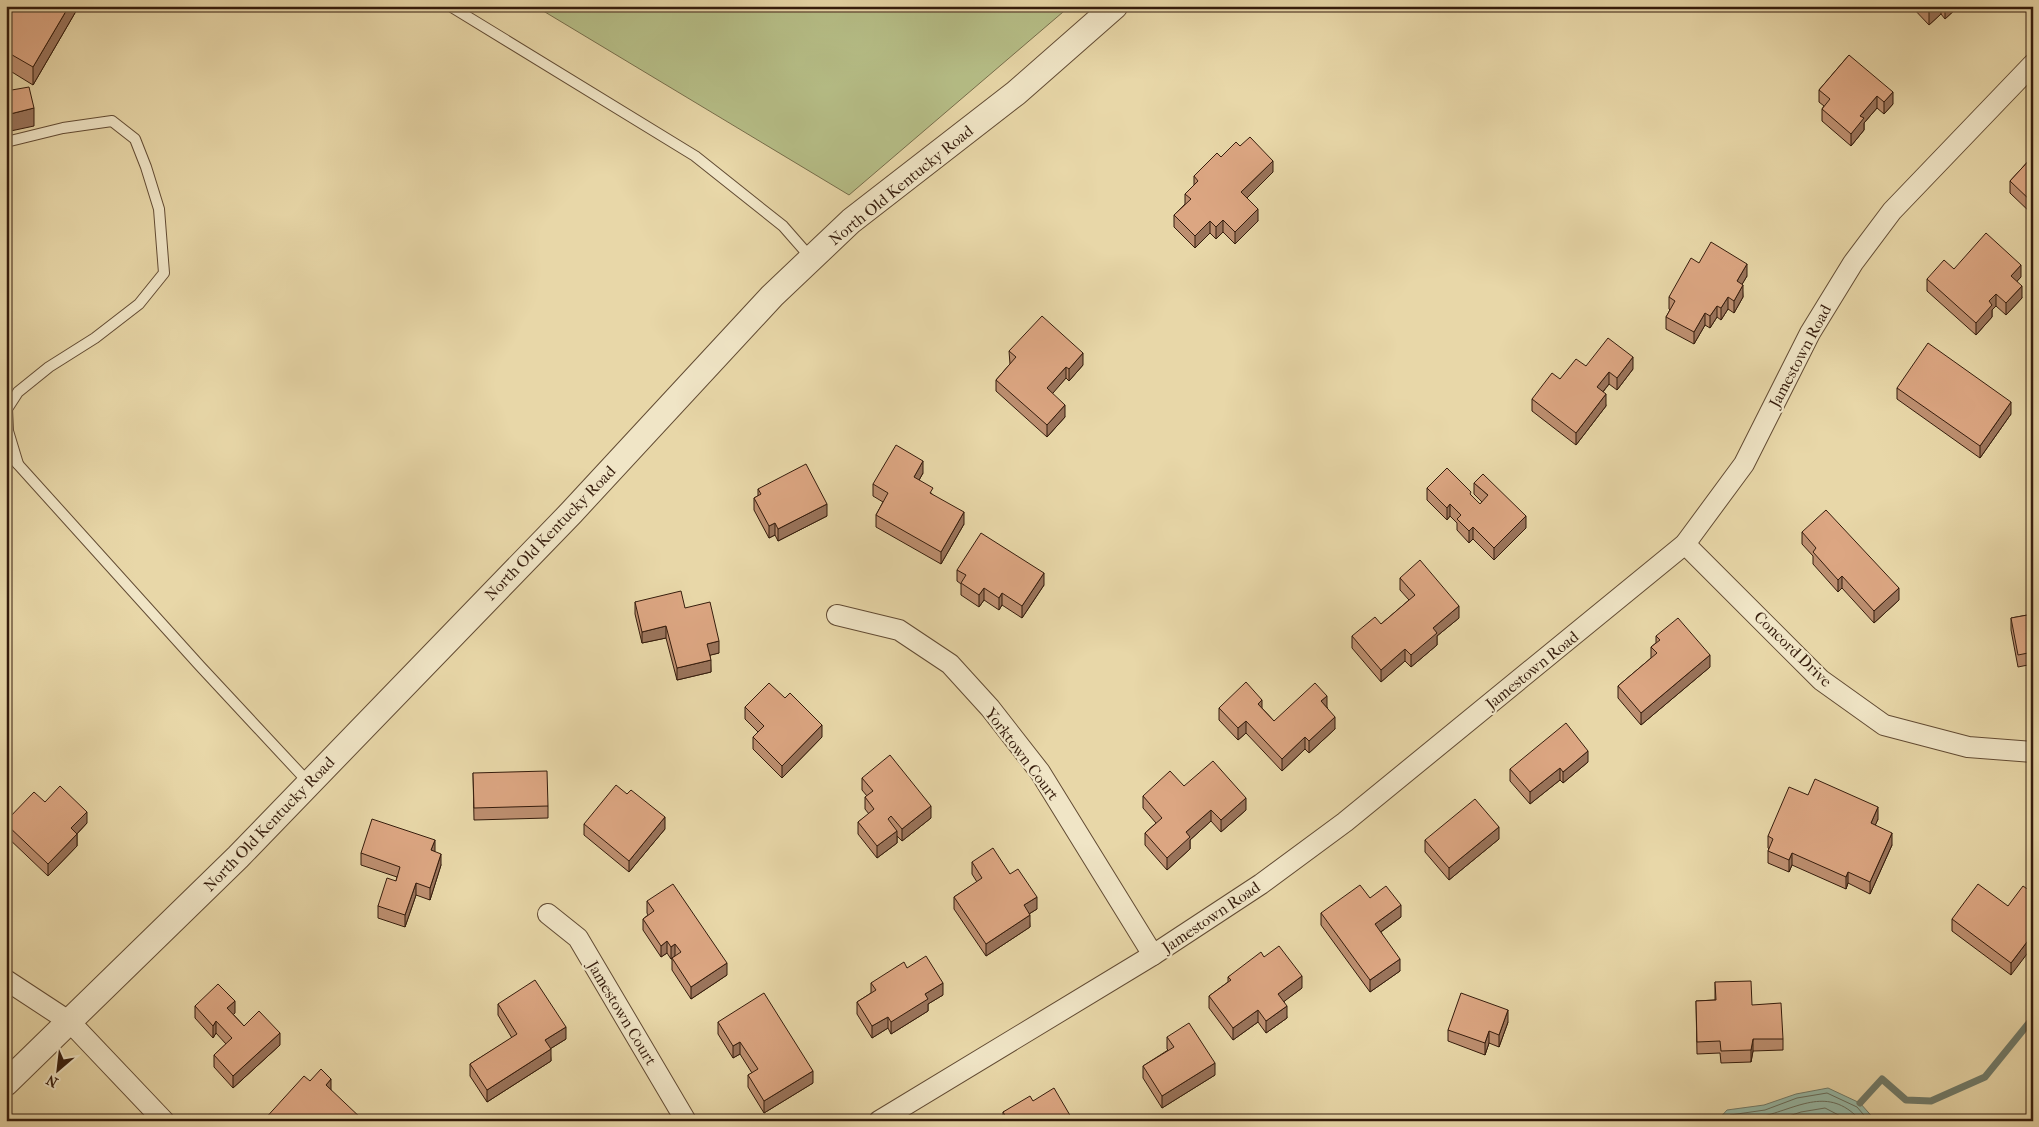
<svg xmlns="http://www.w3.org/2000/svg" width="2039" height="1127" viewBox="0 0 2039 1127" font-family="'IM FELL French Canon',serif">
  <rect width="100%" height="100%" fill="#e8d7a8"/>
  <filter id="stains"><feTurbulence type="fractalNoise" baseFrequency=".004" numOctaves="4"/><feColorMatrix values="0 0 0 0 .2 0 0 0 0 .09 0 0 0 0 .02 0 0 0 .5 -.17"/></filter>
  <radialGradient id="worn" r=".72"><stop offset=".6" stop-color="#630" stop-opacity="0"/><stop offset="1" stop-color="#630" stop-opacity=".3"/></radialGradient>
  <polygon fill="#b6be87" stroke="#766d4a" points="535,6 1070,6 849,195"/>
  <polygon fill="#97baa8" stroke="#707b6a" points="1828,1088 1860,1103 1876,1121 1717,1121 1727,1110 1764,1105 1796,1094"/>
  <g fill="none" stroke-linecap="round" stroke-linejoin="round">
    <g stroke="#666b5a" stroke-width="1">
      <polyline points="1724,1121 1730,1115 1765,1110 1797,1098 1827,1093 1857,1107 1869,1121"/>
      <path d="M1733 1121C1745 1119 1757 1118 1768 1115 1803 1105 1831 1087 1861 1121"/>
      <polyline points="1774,1121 1801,1112 1825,1108 1850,1121"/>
    </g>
    <polyline stroke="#707b6a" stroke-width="7" points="1860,1103 1882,1079 1906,1100 1931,1101 1985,1077 2033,1018"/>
    <g stroke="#624b33" stroke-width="12">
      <g id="service">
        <polyline points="450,6 695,156 783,226 811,258"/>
        <polyline points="6,142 63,128 112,121 135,139 146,167 159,209 164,273 139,304 95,338 49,367 18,392 7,409 8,431 18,464"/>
        <polyline points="6,451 200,666 309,783"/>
      </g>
    </g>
    <g stroke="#624b33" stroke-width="22">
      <g id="minor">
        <polyline points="1685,544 1821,680 1884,725 1968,747 2033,752"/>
        <polyline points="837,615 899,630 950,664 990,708 1040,772 1153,955"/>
        <polyline points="548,914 578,938 686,1121"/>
        <polyline points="6,980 70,1022 164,1121"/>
        <polyline points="879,1121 1153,955 1261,884 1345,822 1685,544 1744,464 1810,333 1853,263 1892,211 2033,64"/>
      </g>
    </g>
    <g stroke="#624b33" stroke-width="27">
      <polyline id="tertiary" points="6,1083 238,857 571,513 772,296 851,221 1016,93 1115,6"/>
    </g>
    <use href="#service" stroke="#f0e5c6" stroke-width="10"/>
    <use href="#minor" stroke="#f0e5c6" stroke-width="20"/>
    <use href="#tertiary" stroke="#f0e5c6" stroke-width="25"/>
  </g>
  <g fill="#bd8f70" stroke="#351c0c">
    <polygon points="6,6 79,6 33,85 7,69"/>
    <polygon points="1911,6 1959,6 1945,19 1941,14 1929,25"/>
    <polygon points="1849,55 1893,104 1884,114 1877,108 1864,123 1864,130 1851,146 1822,121 1822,109 1824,106 1819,102 1819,90"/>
    <polygon points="1240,146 1273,172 1247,198 1258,221 1235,244 1223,232 1216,239 1210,233 1195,248 1174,227 1174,215 1185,204 1185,194 1194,186 1194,176 1221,157"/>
    <polygon points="2033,156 2033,215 2010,193 2010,181"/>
    <polygon points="1699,263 1747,276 1742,284 1743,297 1734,313 1728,309 1721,320 1717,317 1710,328 1705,325 1694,344 1666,329 1666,317 1670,310 1669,309 1669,297"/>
    <polygon points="1954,269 2021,277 2017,281 2022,298 2006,315 1996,306 1992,310 1992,317 1976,335 1927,291 1927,279"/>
    <polygon points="1009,351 1083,365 1069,381 1066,378 1052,393 1065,417 1047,437 996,391 996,380 1010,364"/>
    <polygon points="1586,366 1633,369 1617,390 1609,384 1603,392 1606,406 1576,445 1532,411 1532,399 1560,379"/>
    <polygon points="1897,388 2011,414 1980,458 1897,399"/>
    <polygon points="923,473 919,480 933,495 964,524 941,564 876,527 876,515 883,502 873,496 873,484"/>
    <polygon points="1474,483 1526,528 1494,560 1473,539 1469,543 1457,530 1457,523 1450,516 1447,520 1427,500 1427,488 1471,496 1480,504 1482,502 1474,494"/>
    <polygon points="758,489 827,516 778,541 775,535 769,538 754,510 754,498 758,496"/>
    <polygon points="1802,532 1899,600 1874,623 1842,588 1838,592 1813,564 1813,556 1802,544"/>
    <polygon points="957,570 1044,585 1022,618 1002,605 999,610 984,600 979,607 961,595 961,584 957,581"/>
    <polygon points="1400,578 1459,618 1437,636 1437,645 1411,667 1405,661 1381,682 1352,648 1352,636 1381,624 1409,600 1400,590"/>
    <polygon points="635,602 685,608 719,653 710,655 711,672 677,680 666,638 642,643 635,614"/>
    <polygon points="2033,614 2033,664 2018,667 2011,630 2011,618"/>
    <polygon points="1656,636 1710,667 1641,725 1618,698 1618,686 1651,658 1651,647 1656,643"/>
    <polygon points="745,707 822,737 782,778 753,749 753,737 758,732 745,719"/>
    <polygon points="1327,707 1335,729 1309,753 1305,749 1282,771 1246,733 1238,740 1219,720 1219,708 1262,708 1274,721"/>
    <polygon points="1588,762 1563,783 1560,780 1530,804 1510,781 1510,769"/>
    <polygon points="473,773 548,806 548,818 474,820"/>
    <polygon points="862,778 931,818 902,841 897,836 897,843 877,858 858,834 858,822 869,814 865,809 865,797 867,796 862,790"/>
    <polygon points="1184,786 1246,810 1221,832 1211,821 1190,840 1190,849 1167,870 1145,845 1145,833 1156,823 1143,808 1143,796"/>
    <polygon points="627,794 665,829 629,872 584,835 584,824"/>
    <polygon points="1808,795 1878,819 1875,825 1892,845 1870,894 1848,883 1846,889 1792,865 1789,872 1768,863 1768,851 1769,849 1768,848 1768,836"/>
    <polygon points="45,802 87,823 77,834 77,846 48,876 6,836 6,821"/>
    <polygon points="1499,839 1449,880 1425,852 1425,840"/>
    <polygon points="435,852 441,865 430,900 416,895 405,927 378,918 378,906 396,881 397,877 361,865 361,853"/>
    <polygon points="972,862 1010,874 1037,909 1029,914 1030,927 986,956 954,909 954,897 977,882 972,874"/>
    <polygon points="2033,893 2011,975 1952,931 1952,919 2008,906"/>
    <polygon points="1370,898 1401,917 1381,932 1400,971 1370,992 1321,925 1321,913"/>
    <polygon points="647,901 727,975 691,999 672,970 672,959 671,959 667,953 661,957 643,930 643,919 648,915 647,913"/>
    <polygon points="1264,957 1302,988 1284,1001 1287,1018 1266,1033 1258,1022 1233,1040 1209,1008 1209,996 1228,982 1228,977"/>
    <polygon points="907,968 943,995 928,1004 928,1011 891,1034 888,1028 872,1038 857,1014 857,1002 871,993 871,983"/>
    <polygon points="1715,982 1752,1005 1783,1039 1783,1050 1753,1051 1751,1062 1721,1063 1720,1053 1697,1054 1696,1001 1715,1000"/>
    <polygon points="498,1004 566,1039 550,1049 551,1061 487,1102 470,1076 470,1064 512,1038 498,1015"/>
    <polygon points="195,1006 235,1013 233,1014 244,1026 280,1045 233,1088 214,1067 214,1055 226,1044 216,1033 213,1038 195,1018"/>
    <polygon points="718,1022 813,1083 764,1113 748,1087 748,1075 752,1073 740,1054 733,1058 718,1034"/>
    <polygon points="1508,1022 1499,1047 1489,1043 1485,1055 1448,1041 1448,1030"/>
    <polygon points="1167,1037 1215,1075 1162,1108 1143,1078 1143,1066 1168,1050 1167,1049"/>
    <polygon points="1033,1101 1071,1121 1003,1121 1003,1112"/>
  </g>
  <g fill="#9a745b" stroke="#351c0c">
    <polygon points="69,6 79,6 33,85 33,67"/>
    <polygon points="1936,6 1941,6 1941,14 1929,25 1929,13"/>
    <polygon points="1946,6 1959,6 1945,19 1945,7"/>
    <polygon points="6,52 7,52 7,69 6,70"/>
    <polygon points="1893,92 1893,104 1884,114 1884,102"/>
    <polygon points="1877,96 1877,108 1864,123 1864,130 1851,146 1851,134 1860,116"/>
    <polygon points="34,108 34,126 6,132 6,115"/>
    <polygon points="1273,161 1273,172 1241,204 1241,192"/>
    <polygon points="1258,209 1258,221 1235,244 1235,232"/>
    <polygon points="1223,220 1223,232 1216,239 1216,227"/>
    <polygon points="1210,221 1210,233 1195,248 1195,236"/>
    <polygon points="1747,264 1747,276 1737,293 1737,281"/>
    <polygon points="2021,265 2021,277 2011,288 2011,276"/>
    <polygon points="1743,285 1743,297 1734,313 1734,301"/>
    <polygon points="2022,286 2022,298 2006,315 2006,303"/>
    <polygon points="1996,294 1996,306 1992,310 1992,317 1976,335 1976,323 1989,301"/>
    <polygon points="1728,297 1728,309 1721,320 1721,308"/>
    <polygon points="1717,306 1717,317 1710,328 1710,316"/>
    <polygon points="1705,313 1705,325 1694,344 1694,332"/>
    <polygon points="1083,353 1083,365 1069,381 1069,369"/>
    <polygon points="1633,357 1633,369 1617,390 1617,378"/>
    <polygon points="1066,367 1066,378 1047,400 1047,388"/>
    <polygon points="1609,372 1609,384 1597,399 1597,387"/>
    <polygon points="1606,394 1606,406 1576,445 1576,433"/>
    <polygon points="2011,402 2011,414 1980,458 1980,446"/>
    <polygon points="1065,405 1065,417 1047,437 1047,425"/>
    <polygon points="923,461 923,473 914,489 914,477"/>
    <polygon points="827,504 827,516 778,541 778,529"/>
    <polygon points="1450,504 1450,516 1447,520 1447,508"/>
    <polygon points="964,512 964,524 941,564 941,552"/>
    <polygon points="1526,516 1526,528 1494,560 1494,548"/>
    <polygon points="775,523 775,535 769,538 769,526"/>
    <polygon points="1473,527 1473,539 1469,543 1469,531"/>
    <polygon points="1044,573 1044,585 1022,618 1022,606"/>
    <polygon points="1842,576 1842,588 1838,592 1838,580"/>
    <polygon points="984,588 984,600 979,607 979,595"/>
    <polygon points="1899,588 1899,600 1874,623 1874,611"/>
    <polygon points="1002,593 1002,605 999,610 999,598"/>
    <polygon points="1459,606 1459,618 1437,636 1437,645 1411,667 1411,655 1433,628"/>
    <polygon points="666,626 666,638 642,643 642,632"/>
    <polygon points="719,641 719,653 707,656 707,644"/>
    <polygon points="1405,649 1405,661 1381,682 1381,670"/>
    <polygon points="1710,655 1710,667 1641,725 1641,713"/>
    <polygon points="711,660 711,672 677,680 677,668"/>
    <polygon points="1327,696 1327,708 1321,701"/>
    <polygon points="1262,700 1262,712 1258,704"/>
    <polygon points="1335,717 1335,729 1309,753 1309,741"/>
    <polygon points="1246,721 1246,733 1238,740 1238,728"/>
    <polygon points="822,725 822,737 782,778 782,766"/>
    <polygon points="1305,737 1305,749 1282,771 1282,759"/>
    <polygon points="1588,751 1588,762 1563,783 1563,772"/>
    <polygon points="1560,768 1560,780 1530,804 1530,792"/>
    <polygon points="1246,798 1246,810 1221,832 1221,820"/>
    <polygon points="931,806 931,818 902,841 902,829"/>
    <polygon points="1878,807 1878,819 1871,835 1871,823"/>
    <polygon points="1211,810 1211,821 1190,840 1190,849 1167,870 1167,858 1186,832"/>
    <polygon points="87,812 87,823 71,840 71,828"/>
    <polygon points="665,817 665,829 629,872 629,861"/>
    <polygon points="1499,827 1499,839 1449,880 1449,868"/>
    <polygon points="897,831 897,843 877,858 877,846"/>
    <polygon points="1892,833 1892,845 1870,894 1870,882"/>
    <polygon points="77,834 77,846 48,876 48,864"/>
    <polygon points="435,840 435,852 431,850"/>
    <polygon points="1792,853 1792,865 1789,872 1789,860"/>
    <polygon points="441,854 441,865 430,900 430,888"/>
    <polygon points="1848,872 1848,883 1846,889 1846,877"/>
    <polygon points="416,883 416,895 405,927 405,915"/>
    <polygon points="1037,897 1037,909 1024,917 1024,905"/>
    <polygon points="1401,905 1401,917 1375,936 1375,924"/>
    <polygon points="1030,915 1030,927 986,956 986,944"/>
    <polygon points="2033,934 2033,946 2011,975 2011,963"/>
    <polygon points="667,941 667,953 661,957 661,946"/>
    <polygon points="675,944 675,956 671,959 671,947"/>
    <polygon points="1400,959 1400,971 1370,992 1370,980"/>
    <polygon points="727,963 727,975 691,999 691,987"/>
    <polygon points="1302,976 1302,988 1278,1006 1278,994"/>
    <polygon points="943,983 943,995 928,1004 928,1011 891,1034 891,1022 925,994"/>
    <polygon points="235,1001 235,1013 227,1020 227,1008"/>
    <polygon points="1287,1006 1287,1018 1266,1033 1266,1021"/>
    <polygon points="1258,1010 1258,1022 1233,1040 1233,1028"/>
    <polygon points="1508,1010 1508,1022 1499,1047 1499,1035"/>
    <polygon points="888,1017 888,1028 872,1038 872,1026"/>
    <polygon points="216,1021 216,1033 213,1038 213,1026"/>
    <polygon points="566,1027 566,1039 545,1052 545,1040"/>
    <polygon points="1489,1031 1489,1043 1485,1055 1485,1043"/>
    <polygon points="280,1033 280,1045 233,1088 233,1076"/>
    <polygon points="1753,1039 1753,1051 1751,1062 1751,1050"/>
    <polygon points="740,1042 740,1054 733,1058 733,1046"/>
    <polygon points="551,1049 551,1061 487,1102 487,1090"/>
    <polygon points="1215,1063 1215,1075 1162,1108 1162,1096"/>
    <polygon points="813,1071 813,1083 764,1113 764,1101"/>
    <polygon points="331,1079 331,1091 326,1085"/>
    <polygon points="1071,1117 1071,1121 1064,1121"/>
  </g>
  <g fill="#dca682" stroke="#351c0c">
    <polygon points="6,6 69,6 33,67 7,52 6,52"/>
    <polygon points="1923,6 1936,6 1929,13"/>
    <polygon points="1849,55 1893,92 1884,102 1877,96 1860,116 1864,118 1851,134 1822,109 1830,99 1819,90"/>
    <polygon points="29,87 34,108 6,115 6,91"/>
    <polygon points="1250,137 1273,161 1241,192 1258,209 1235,232 1223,220 1216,227 1210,221 1195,236 1174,215 1191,199 1185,194 1198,181 1194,176 1217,153 1221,157 1236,142 1240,146"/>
    <polygon points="2033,156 2033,203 2010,181"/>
    <polygon points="1986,233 2021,265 2011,276 2022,286 2006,303 1996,294 1989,301 1992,305 1976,323 1927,279 1944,260 1954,269"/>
    <polygon points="1711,242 1747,264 1737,281 1743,285 1734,301 1728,297 1721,308 1717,306 1710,316 1705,313 1694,332 1666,317 1675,301 1669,297 1691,258 1699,263"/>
    <polygon points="1042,316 1083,353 1069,369 1066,367 1047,388 1065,405 1047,425 996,380 1016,357 1009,351"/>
    <polygon points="1608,338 1633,357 1617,378 1609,372 1597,387 1606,394 1576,433 1532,399 1552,373 1560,379 1576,359 1586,366"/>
    <polygon points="1928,343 2011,402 1980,446 1897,388"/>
    <polygon points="896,445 923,461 914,477 933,488 930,493 964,512 941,552 876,515 888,493 873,484"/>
    <polygon points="806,464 827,504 778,529 775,523 769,526 754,498 761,494 758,489"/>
    <polygon points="1447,468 1471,492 1470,494 1480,504 1488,495 1474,483 1483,474 1526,516 1494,548 1473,527 1469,531 1457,519 1461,515 1450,504 1447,508 1427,488"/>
    <polygon points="1826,510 1899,588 1874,611 1842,576 1838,580 1813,552 1816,548 1802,532"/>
    <polygon points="981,533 1044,573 1022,606 1002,593 999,598 984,588 979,595 961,583 966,575 957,570"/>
    <polygon points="1420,560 1459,606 1433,628 1437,633 1411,655 1405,649 1381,670 1352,636 1375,617 1381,624 1415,595 1400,578"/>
    <polygon points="681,591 685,608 710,602 719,641 707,644 711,660 677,668 666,626 642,632 635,602"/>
    <polygon points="2033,614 2033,652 2018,655 2011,618"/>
    <polygon points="1678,618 1710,655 1641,713 1618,686 1657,653 1651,647 1660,640 1656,636"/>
    <polygon points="1246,682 1262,700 1258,704 1274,721 1315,683 1327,696 1321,701 1335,717 1309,741 1305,737 1282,759 1246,721 1238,728 1219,708"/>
    <polygon points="769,683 785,698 790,693 822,725 782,766 753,737 764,726 745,707"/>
    <polygon points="1566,723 1588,751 1563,772 1560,768 1530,792 1510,769"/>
    <polygon points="890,755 931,806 902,829 891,816 888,819 897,831 877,846 858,822 874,809 865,797 873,791 862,778"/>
    <polygon points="1213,761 1246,798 1221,820 1211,810 1186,832 1190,837 1167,858 1145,833 1162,818 1143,796 1170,771 1184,786"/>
    <polygon points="547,771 548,806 474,808 473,773"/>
    <polygon points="1815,779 1878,807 1871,823 1892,833 1870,882 1848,872 1846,877 1792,853 1789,860 1768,851 1773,839 1768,836 1789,787 1808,795"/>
    <polygon points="616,785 627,794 631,790 665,817 629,861 584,824"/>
    <polygon points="60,786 87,812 71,828 77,834 48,864 6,824 6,821 34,792 45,802"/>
    <polygon points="1475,799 1499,827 1449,868 1425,840"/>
    <polygon points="372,819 435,840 431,850 441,854 430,888 416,883 405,915 378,906 387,878 396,881 400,867 361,853"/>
    <polygon points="993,848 1010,874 1018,869 1037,897 1024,905 1030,915 986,944 954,897 982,878 972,862"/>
    <polygon points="673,884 727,963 691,987 672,958 681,952 675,944 671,947 667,941 661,946 643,919 654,911 647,901"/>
    <polygon points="1978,884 2008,906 2023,886 2033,893 2033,934 2011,963 1952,919"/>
    <polygon points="1360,885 1370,898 1386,886 1401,905 1375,924 1400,959 1370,980 1321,913"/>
    <polygon points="1279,946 1302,976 1278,994 1287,1006 1266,1021 1258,1010 1233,1028 1209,996 1231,980 1228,977 1261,952 1264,957"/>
    <polygon points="926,956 943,983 925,994 928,999 891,1022 888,1017 872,1026 857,1002 876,990 871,983 904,962 907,968"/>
    <polygon points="535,980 566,1027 545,1040 551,1049 487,1090 470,1064 517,1034 498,1004"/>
    <polygon points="1751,981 1752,1005 1781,1003 1783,1039 1753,1039 1751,1050 1721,1051 1720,1041 1697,1042 1696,1001 1716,1000 1715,982"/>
    <polygon points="218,984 235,1001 227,1008 244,1026 259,1011 280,1033 233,1076 214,1055 232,1038 216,1021 213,1026 195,1006"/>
    <polygon points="764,993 813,1071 764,1101 748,1075 758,1069 740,1042 733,1046 718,1022"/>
    <polygon points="1461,993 1508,1010 1499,1035 1489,1031 1485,1043 1448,1030"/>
    <polygon points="1189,1023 1215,1063 1162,1096 1143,1066 1174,1047 1167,1037"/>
    <polygon points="321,1069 331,1079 326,1085 364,1121 263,1121 304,1076 310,1081"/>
    <polygon points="1054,1088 1071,1117 1064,1121 1007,1121 1008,1120 1003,1112 1030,1096 1033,1101"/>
    <polygon points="76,1117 80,1121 72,1121"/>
  </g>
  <g text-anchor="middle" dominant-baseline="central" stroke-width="4.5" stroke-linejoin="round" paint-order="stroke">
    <g font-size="16" fill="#351c0c" stroke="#f0e5c6">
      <text transform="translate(901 185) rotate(-39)">North Old Kentucky Road</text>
      <text transform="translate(1800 356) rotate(-62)">Jamestown Road</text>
      <text transform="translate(550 533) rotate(-46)">North Old Kentucky Road</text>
      <text transform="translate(1793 649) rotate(44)">Concord Drive</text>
      <text transform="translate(1532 670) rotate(-39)">Jamestown Road</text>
      <text transform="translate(1022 754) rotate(53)">Yorktown Court</text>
      <text transform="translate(269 824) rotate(-46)">North Old Kentucky Road</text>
      <text transform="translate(1211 917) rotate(-34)">Jamestown Road</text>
      <text transform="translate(622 1013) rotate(59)">Jamestown Court</text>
    </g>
  </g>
  <rect width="2039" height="1127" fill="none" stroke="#e8d7a8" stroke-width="25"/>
  <rect x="8" y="8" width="2024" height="1112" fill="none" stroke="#351c0c" stroke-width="2.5"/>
  <rect x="12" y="12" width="2014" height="1102" fill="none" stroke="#351c0c"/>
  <g transform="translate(58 1070) rotate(208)" stroke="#f0e5c6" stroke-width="4" paint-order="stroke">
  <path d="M0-4L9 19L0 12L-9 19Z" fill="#351c0c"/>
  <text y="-8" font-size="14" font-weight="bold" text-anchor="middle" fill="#351c0c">N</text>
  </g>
  <rect width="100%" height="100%" filter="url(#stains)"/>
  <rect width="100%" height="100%" fill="url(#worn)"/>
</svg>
